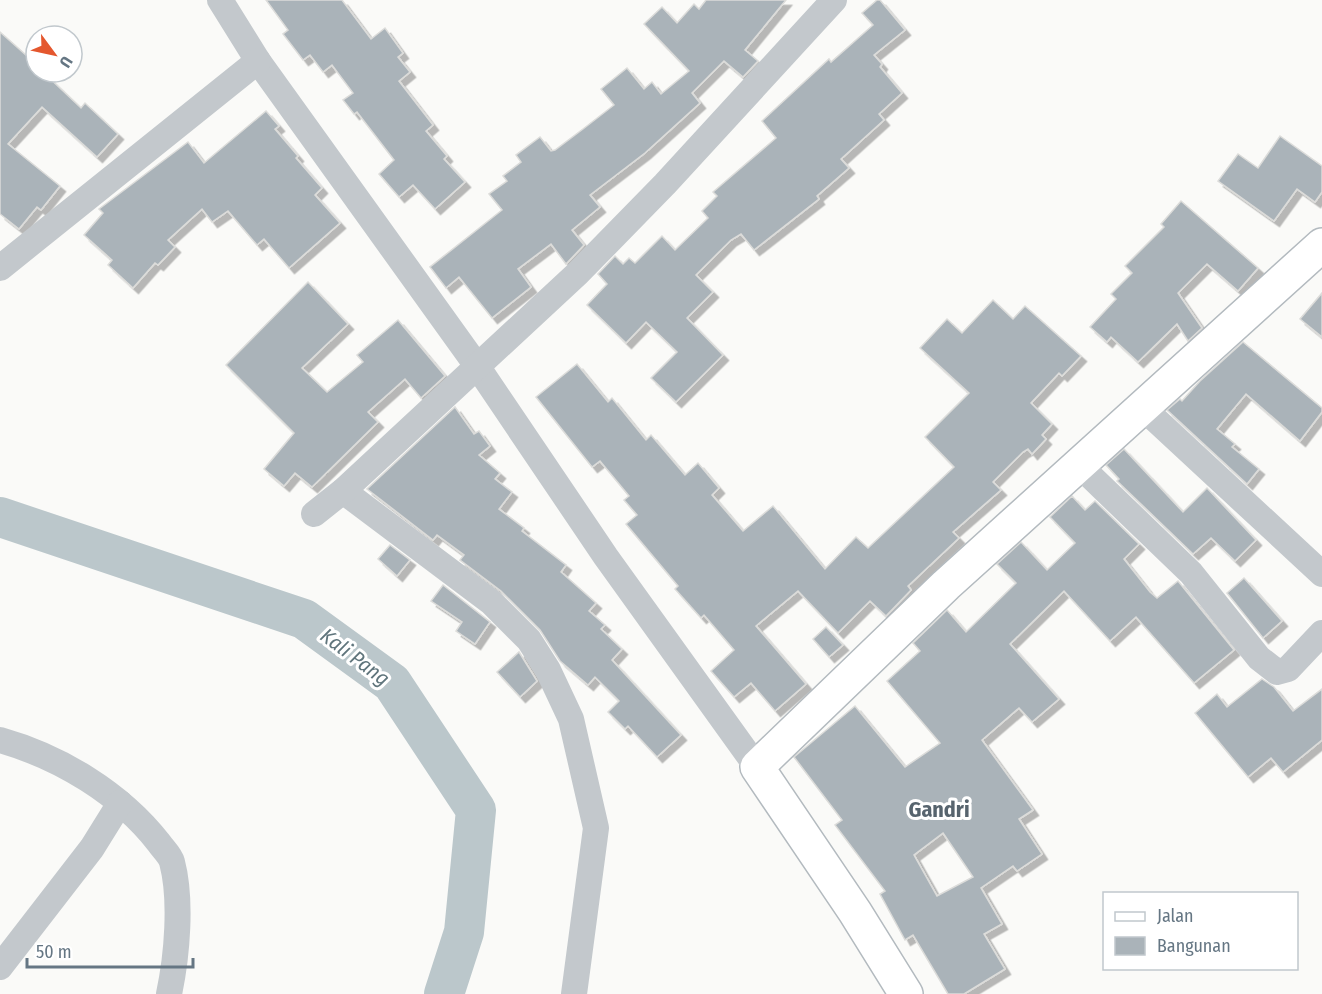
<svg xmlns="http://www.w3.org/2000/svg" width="1322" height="994" viewBox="0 0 1322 994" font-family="'Fira Sans Condensed',sans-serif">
  <defs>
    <filter id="shadow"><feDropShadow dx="5.5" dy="5.5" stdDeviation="0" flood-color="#0004"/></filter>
  </defs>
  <rect width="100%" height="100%" fill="#fafaf8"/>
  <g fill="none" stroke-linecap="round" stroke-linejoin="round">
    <polyline stroke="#bbc7cb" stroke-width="40" points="0,517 304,619 392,683 476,810 464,932 444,994"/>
  </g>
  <g fill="#aab3b9" stroke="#dcdcda" stroke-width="1.5" fill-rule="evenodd" filter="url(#shadow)">
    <polygon points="266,0 342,0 371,39 385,28 403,53 398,57 410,72 399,81 433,125 426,131 447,156 444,159 465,182 435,209 413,185 399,197 379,174 394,160 357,112 354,114 343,100 353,93 332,65 323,72 310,55 303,60 283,34 288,30"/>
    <polygon points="706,0 786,0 745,50 758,61 743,77 724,61 692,93 700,103 645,153 590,195 600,207 572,230 584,245 566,264 551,244 518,269 531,287 492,318 459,277 446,288 430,267 502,210 489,194 507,181 503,176 521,162 516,155 540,137 551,151 555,150 583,129 614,105 601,89 627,68 644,89 652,82 661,94 689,71 644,24 662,7 677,23 694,4 699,9"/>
    <polygon points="877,0 880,0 905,30 874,55 882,64 880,67 902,93 879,114 884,120 841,159 849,168 817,196 819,199 754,250 741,234 731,240 696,275 713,292 687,318 723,355 676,402 651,378 677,352 646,322 626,343 587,305 607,284 598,274 615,256 623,264 629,258 635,263 662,236 675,250 708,218 702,211 717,196 713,192 776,138 762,121 829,59 831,62 873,25 862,13"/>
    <polygon points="0,32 36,64 36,72 43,72 81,108 85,103 118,134 97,157 42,107 8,144 60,186 41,210 37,207 19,229 0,214"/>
    <polygon points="266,111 279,126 275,129 298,156 296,158 322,188 315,195 340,223 289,268 264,239 257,245 228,211 212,222 202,209 168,240 175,247 158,265 155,263 133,288 108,265 112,260 84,235 103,213 99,209 188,142 204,163"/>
    <polygon points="1280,136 1322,166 1322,192 1315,202 1297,189 1274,221 1218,181 1238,154 1258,168"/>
    <polygon points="1181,201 1258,268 1238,291 1207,264 1178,293 1202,328 1188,341 1177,324 1138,362 1111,337 1107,342 1090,327 1116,299 1111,294 1132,273 1125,266 1164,227 1161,224"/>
    <polygon points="308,282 348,324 302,368 327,392 363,362 357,355 398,320 445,376 421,398 405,379 368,412 378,422 312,487 295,473 284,486 264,469 294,433 226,365"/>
    <polygon points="1322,293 1322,337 1300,319"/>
    <polygon points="993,300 1013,319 1025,306 1081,356 1062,376 1059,373 1031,403 1052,424 1042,435 1046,439 1032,454 1028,449 1023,452 993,482 1001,490 953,532 959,538 908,586 911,590 886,616 870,601 838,633 798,591 756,626 806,684 775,711 751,683 734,697 711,671 734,650 704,615 701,618 675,589 678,586 626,524 637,515 624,500 629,496 600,461 592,467 536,397 577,364 608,402 612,398 646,440 651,435 685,475 698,463 719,488 712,495 743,531 773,506 825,569 856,537 868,548 954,467 925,437 969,393 920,348 947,319 962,333"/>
    <polygon points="1243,342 1322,408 1322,412 1300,441 1246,394 1217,429 1235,444 1232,447 1259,469 1247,484 1167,410 1180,399 1182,401 1200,381"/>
    <polygon points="455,407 474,434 479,431 490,446 479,455 500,473 495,479 512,492 499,509 524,528 522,531 566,565 561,572 596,603 589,611 605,625 601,629 622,649 612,660 681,735 657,757 628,726 625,729 608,712 619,701 595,677 588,685 560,661 540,630 501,591 460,560 464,555 437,535 433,540 367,489"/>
    <polygon points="1124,449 1183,512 1207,488 1256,540 1235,561 1211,538 1193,554 1117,481 1119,479 1106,465"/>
    <path d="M1072 496 1085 510 1095 501 1139 544 1124 559 1150 592 1157 598 1178 581 1234 650 1194 683 1136 617 1110 641 1064 591 1010 644 1059 699 1032 722 1019 708 982 740 1033 810 1019 819 1042 854 1017 871 1013 866 981 888 1002 924 984 934 1005 969 964 994H948L913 935 905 940 880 894 885 891 835 825 842 820 794 757 855 706 905 767 940 743 887 681 920 651 913 643 947 610 966 632 1016 583 997 564 1021 542 1047 570 1075 543 1050 517ZM943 833 973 877 937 896 914 855Z"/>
    <polygon points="390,545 410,560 397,576 378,559"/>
    <polygon points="1244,578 1282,621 1263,638 1227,593"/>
    <polygon points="443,585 490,622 475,644 456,631 462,622 431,601"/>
    <polygon points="826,627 843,645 829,657 813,639"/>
    <polygon points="519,652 537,681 520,697 497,672"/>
    <polygon points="1262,679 1274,687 1293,711 1322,689 1322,740 1283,772 1271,758 1248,777 1195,713 1217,694 1227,707"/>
  </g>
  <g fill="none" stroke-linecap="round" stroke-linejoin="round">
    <g stroke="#b3babf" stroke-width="36">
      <polyline id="secondary" points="906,994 855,912 757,767 946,585 1322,245"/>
    </g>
    <g stroke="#c3c8cc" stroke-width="26">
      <polyline points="220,0 258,61 477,366 606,557 757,767"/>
      <polyline points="0,268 258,61"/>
      <polyline points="1143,408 1322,574"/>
      <polyline points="1080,466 1191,573 1259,658 1277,672 1288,669 1322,633"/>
      <polyline points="343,491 491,602 529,640 548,670 571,719 596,828 574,994"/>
      <polyline points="314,514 343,491 578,273 665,184 834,0"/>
      <path d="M0 740C60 757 120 793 159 843 163 849 170 855 172 862 182 900 177 956 169 994"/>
      <polyline points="0,967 92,848 120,803"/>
    </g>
    <use href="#secondary" stroke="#fff" stroke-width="33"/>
  </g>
  <g text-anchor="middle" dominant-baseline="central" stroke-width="6" stroke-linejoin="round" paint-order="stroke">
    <g font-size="21" font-style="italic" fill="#60757c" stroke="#fff">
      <text transform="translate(355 657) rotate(37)">Kali Pang</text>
    </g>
    <g font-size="22" font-weight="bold" fill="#57646e" stroke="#fff">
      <text x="939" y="809">Gandri</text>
    </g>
  </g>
  <rect x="1103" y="892" width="195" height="78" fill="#ffffff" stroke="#c1c8cd" stroke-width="1.5"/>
  <rect x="1115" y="912" width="30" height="9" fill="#ffffff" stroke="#c1c8cd" stroke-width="1.5"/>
  <text x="1157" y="922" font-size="18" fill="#657683">Jalan</text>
  <rect x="1115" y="937" width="30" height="18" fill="#aab3b9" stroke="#c1c8cd" stroke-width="1.5"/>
  <text x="1157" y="952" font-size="18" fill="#657683">Bangunan</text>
  <g transform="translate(54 54) rotate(123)"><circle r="28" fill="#ffffff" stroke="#c1c8cd" stroke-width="1.5"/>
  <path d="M0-4.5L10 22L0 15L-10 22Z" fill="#e4572e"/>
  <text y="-9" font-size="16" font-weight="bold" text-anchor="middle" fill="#657683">U</text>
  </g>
  <path d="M27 958v9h166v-9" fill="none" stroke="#657683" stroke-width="3"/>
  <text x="36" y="958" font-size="18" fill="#657683" stroke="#ffffff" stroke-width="4.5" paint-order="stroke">50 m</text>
</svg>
